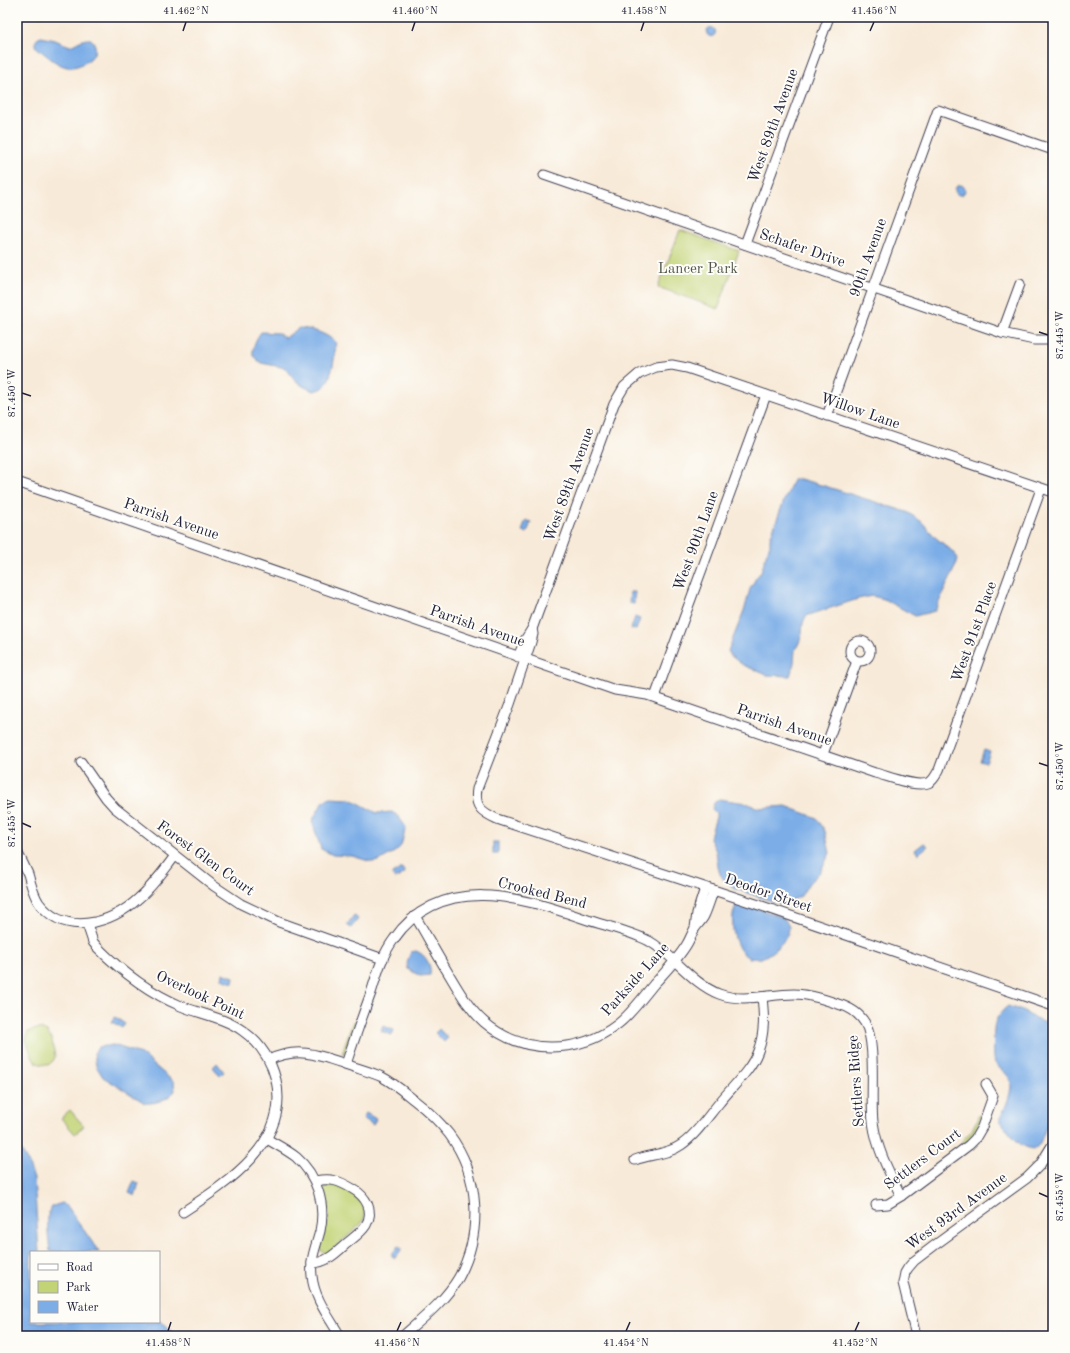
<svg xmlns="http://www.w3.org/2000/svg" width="1070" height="1353" viewBox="0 0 1070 1353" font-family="'Old Standard TT',serif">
  <rect width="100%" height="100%" fill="#fdfcf7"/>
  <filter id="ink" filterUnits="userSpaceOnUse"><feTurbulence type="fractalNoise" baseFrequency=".025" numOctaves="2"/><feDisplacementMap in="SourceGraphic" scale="8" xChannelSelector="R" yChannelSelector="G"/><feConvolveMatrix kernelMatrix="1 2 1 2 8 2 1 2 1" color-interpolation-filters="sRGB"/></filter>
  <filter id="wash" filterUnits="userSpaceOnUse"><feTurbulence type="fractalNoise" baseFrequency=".012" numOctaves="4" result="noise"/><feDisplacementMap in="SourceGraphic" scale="16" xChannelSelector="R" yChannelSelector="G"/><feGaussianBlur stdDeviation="0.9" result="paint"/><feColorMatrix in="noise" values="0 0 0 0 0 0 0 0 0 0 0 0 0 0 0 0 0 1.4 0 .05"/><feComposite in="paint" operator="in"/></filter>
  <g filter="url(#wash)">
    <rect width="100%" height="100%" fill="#f8ead8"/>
    <g fill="#c1d375" stroke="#727a58">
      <polygon points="680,230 739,251 718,309 658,287"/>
      <polygon points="353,1021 356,1022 344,1054 342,1053"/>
      <path d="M40 1029 47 1032 52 1040 55 1057 53 1061 48 1065C29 1065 32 1052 26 1040L28 1032 32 1030Z"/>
      <polygon points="70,1110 84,1126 75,1134 61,1118"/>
      <path d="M979 1115 982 1116C978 1127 973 1135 965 1143L962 1141 972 1130Z"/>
      <path d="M328 1184C347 1187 374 1201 362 1223L330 1252 326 1254 320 1250C320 1240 326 1229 328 1219 329 1209 325 1199 324 1189Z"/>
    </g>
    <g fill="#7cade7" stroke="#4f6891">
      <circle cx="711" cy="32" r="4.5"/>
      <path d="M41 37 55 40 70 46C78 43 82 38 91 39 105 53 82 69 67 67 56 65 44 53 35 46 35 41 36 39 41 37Z"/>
      <circle cx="960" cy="190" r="5"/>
      <path d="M299 328C313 329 325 333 336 342 335 355 333 378 323 388 321 389 317 390 314 391 300 386 295 381 286 368L261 363 253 356C252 347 256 339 261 332L278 333 285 338Z"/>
      <path d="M794 479H800L828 487 907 512 922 522 935 537 951 550 958 558 955 567 935 611 915 616 884 599 872 596 858 599 806 616 803 623 802 633 799 643 795 650 794 663 790 676 767 675 743 665 731 656 728 651 745 608 750 589 756 578 761 572 766 555 770 545V538L785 498C789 492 789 486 794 479Z"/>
      <polygon points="526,520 531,522 527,533 522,531"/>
      <polygon points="630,592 635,592 634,604 629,603"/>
      <polygon points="635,617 640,619 636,630 631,629"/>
      <polygon points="984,750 990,752 986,763 980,761"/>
      <polygon points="330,798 351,799 377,813 392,812 398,816 406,827 401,846 396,851 379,861 372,862 352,856 333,855 321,849 312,821 323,802"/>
      <polygon points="719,799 746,803 759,808 786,806 817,818 825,831 830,853 820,872 809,883 801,896 789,902 780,904 735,889 724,880 720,874 718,867 716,851 710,839 711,833 716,817 716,813 712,809 714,803"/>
      <rect x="493" y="842" width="5" height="12"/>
      <polygon points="924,843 928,846 918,854 915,850"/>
      <polygon points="402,868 405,873 395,879 392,874"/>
      <path d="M740 903C749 906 778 914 784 919 800 931 773 954 761 958 757 959 752 958 749 958 744 955 740 951 738 946 732 935 730 914 737 904Z"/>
      <polygon points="354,915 358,919 351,928 347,925"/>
      <path d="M416 951C425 954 432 965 430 975L420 976 408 969C406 963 408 959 411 952Z"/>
      <polygon points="223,973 234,977 233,983 222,979"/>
      <path d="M1008 1006 1025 1012 1035 1019 1053 1025V1110L1040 1143 1035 1149C1019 1149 1009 1132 1000 1120V1118C1005 1109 1014 1089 1010 1079 1007 1073 999 1069 995 1063 993 1059 993 1028 995 1023 997 1016 1003 1010 1008 1006Z"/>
      <polygon points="115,1017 125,1024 122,1028 112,1022"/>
      <polygon points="383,1026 394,1030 392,1035 381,1031"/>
      <polygon points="439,1029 448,1038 444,1042 435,1033"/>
      <path d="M113 1045 141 1054 174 1082 175 1091C168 1099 156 1104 145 1103L103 1077 96 1066 94 1053 99 1047Z"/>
      <polygon points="217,1063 224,1072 220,1076 213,1067"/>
      <polygon points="366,1113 376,1119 373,1125 363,1118"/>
      <polygon points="17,1144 28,1162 34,1179 39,1252 31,1252 31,1322 159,1322 159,1321 166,1325 175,1336 17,1336"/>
      <polygon points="134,1181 139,1183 135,1196 129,1193"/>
      <path d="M62 1203 68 1207 99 1252H50C49 1242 45 1217 50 1209 53 1205 57 1205 62 1203Z"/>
      <polygon points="398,1246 402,1249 395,1258 391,1255"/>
    </g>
  </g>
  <g filter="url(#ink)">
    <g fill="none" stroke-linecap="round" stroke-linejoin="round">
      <g stroke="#424053" stroke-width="11">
        <g id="minor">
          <polyline points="544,175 1002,333 1034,340 1053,340"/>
          <polyline points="745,244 829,17"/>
          <polyline points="1002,333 1020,284"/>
          <polyline points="827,416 938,110 1053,150"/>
          <path d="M17 482 615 690 647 695 875 773C888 776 918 789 930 782 934 780 937 773 939 770L1041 489"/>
          <polyline points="532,629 614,404 624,387 639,374 656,367 672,365 687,368 1053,492"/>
          <circle cx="860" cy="651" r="10"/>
          <path d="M518 657 525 640 532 629 533 634 531 642 510 704 477 789C474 807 482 812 497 819L756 904 1053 1006"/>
          <polyline points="655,697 766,395"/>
          <polyline points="823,754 857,661"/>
          <polyline points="81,762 106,798 115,808 214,886 241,904 279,922 383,959"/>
          <path d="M17 852C21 859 25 867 28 874 31 884 33 894 39 903 66 938 112 923 139 898 153 886 164 870 175 856"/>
          <path d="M415 916C426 934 436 953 447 971 458 989 468 1008 484 1022 522 1055 578 1055 618 1024 632 1013 643 997 654 984 666 971 678 959 687 944 690 939 692 933 695 928 698 924 702 920 704 916 708 908 710 899 714 890"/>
          <path d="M87 924 93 942 97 947C121 971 150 993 181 1006 201 1014 225 1018 243 1031 260 1043 271 1060 276 1080 290 1142 229 1182 183 1212"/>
          <polyline points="695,928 697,913 705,888"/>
          <path d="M269 1060C298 1046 319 1055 348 1065 359 1069 371 1072 382 1077 394 1083 404 1092 414 1100 427 1110 439 1121 449 1134 480 1175 483 1232 459 1277 445 1301 423 1318 403 1336"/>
          <path d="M346 1064C354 1040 362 1017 371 993 377 974 382 955 394 939 441 872 521 897 585 919 606 926 629 931 649 941 674 955 691 983 719 994 743 1003 769 994 794 994 809 994 824 999 838 1004 849 1007 859 1013 865 1023 877 1043 870 1097 873 1122 877 1150 889 1172 901 1196"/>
          <path d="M267 1139C277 1145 287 1150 296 1157 317 1175 326 1204 320 1231 316 1247 310 1258 312 1276 314 1298 329 1317 340 1336"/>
          <path d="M635 1160C650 1154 667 1155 681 1145 697 1134 708 1116 720 1102 733 1086 751 1070 758 1051 765 1033 764 1015 762 997"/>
          <polyline points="876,1205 888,1204 901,1196 969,1145 975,1139 982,1127 993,1096 986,1084"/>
          <path d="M312 1263C326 1263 336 1253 346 1244 353 1238 361 1233 366 1225 375 1210 365 1196 353 1189 338 1180 331 1178 315 1181"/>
          <polyline points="916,1336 903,1283 905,1273 908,1268 914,1261 935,1245 1027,1178 1040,1165 1053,1144"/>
        </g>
      </g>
      <use href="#minor" stroke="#fff" stroke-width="9"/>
    </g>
  </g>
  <path fill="none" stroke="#22223b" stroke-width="1.5" d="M183 31 186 22M412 31 415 22M641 31 644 22M870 31 874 22M1039 332 1048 335M22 393 31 396M1039 763 1048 766M22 823 31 827M1039 1193 1048 1197M168 1331 171 1322M397 1331 401 1322M626 1331 630 1322M855 1331 859 1322"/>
  <g text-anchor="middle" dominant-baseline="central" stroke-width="4" stroke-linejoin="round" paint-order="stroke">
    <g font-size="15" fill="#22223b" stroke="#fdfcf7">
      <text transform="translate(774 126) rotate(-70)">West 89th Avenue</text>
      <text transform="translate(802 249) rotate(19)">Schafer Drive</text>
      <text transform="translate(869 258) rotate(-70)">90th Avenue</text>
      <text transform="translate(860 412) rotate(19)">Willow Lane</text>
      <text transform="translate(570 485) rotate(-70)">West 89th Avenue</text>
      <text transform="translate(171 520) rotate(19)">Parrish Avenue</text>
      <text transform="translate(697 541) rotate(-70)">West 90th Lane</text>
      <text transform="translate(477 627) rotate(19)">Parrish Avenue</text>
      <text transform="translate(975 632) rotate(-70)">West 91st Place</text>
      <text transform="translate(784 726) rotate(19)">Parrish Avenue</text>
      <text transform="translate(205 859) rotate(36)">Forest Glen Court</text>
      <text transform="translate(542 894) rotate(14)">Crooked Bend</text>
      <text transform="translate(768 894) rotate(19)">Deodor Street</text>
      <text transform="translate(636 980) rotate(-48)">Parkside Lane</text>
      <text transform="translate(200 996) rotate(25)">Overlook Point</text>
      <text transform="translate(857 1081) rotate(-94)">Settlers Ridge</text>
      <text transform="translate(923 1160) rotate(-37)">Settlers Court</text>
      <text transform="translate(957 1212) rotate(-36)">West 93rd Avenue</text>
    </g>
    <g font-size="15" fill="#52574c" stroke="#fdfcf7">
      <text x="698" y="269">Lancer Park</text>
    </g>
  </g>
  <rect width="1070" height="1353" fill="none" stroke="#fdfcf7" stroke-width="44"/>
  <rect x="30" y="1251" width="130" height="72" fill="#fdfcf7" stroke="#a5a5ac"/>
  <rect x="38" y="1264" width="20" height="6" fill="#ffffff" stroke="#a5a5ac"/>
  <text x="66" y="1271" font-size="12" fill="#22223b">Road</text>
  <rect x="38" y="1281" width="20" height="12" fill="#c1d375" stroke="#a5a5ac"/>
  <text x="66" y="1291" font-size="12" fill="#22223b">Park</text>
  <rect x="38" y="1301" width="20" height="12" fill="#7cade7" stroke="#a5a5ac"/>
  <text x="66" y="1311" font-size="12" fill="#22223b">Water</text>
  <rect x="22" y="22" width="1026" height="1309" fill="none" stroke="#22223b" stroke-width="1.5"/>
  <g font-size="10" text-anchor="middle" fill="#22223b">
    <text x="186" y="14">41.462°N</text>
    <text x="415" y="14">41.460°N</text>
    <text x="644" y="14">41.458°N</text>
    <text x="874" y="14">41.456°N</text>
    <text transform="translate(1059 335) rotate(-90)" y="4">87.445°W</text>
    <text transform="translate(11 393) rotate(-90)" y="4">87.450°W</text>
    <text transform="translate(1059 766) rotate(-90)" y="4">87.450°W</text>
    <text transform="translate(11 823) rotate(-90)" y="4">87.455°W</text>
    <text transform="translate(1059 1197) rotate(-90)" y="4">87.455°W</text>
    <text x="168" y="1346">41.458°N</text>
    <text x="397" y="1346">41.456°N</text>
    <text x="626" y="1346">41.454°N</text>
    <text x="855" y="1346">41.452°N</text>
  </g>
</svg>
